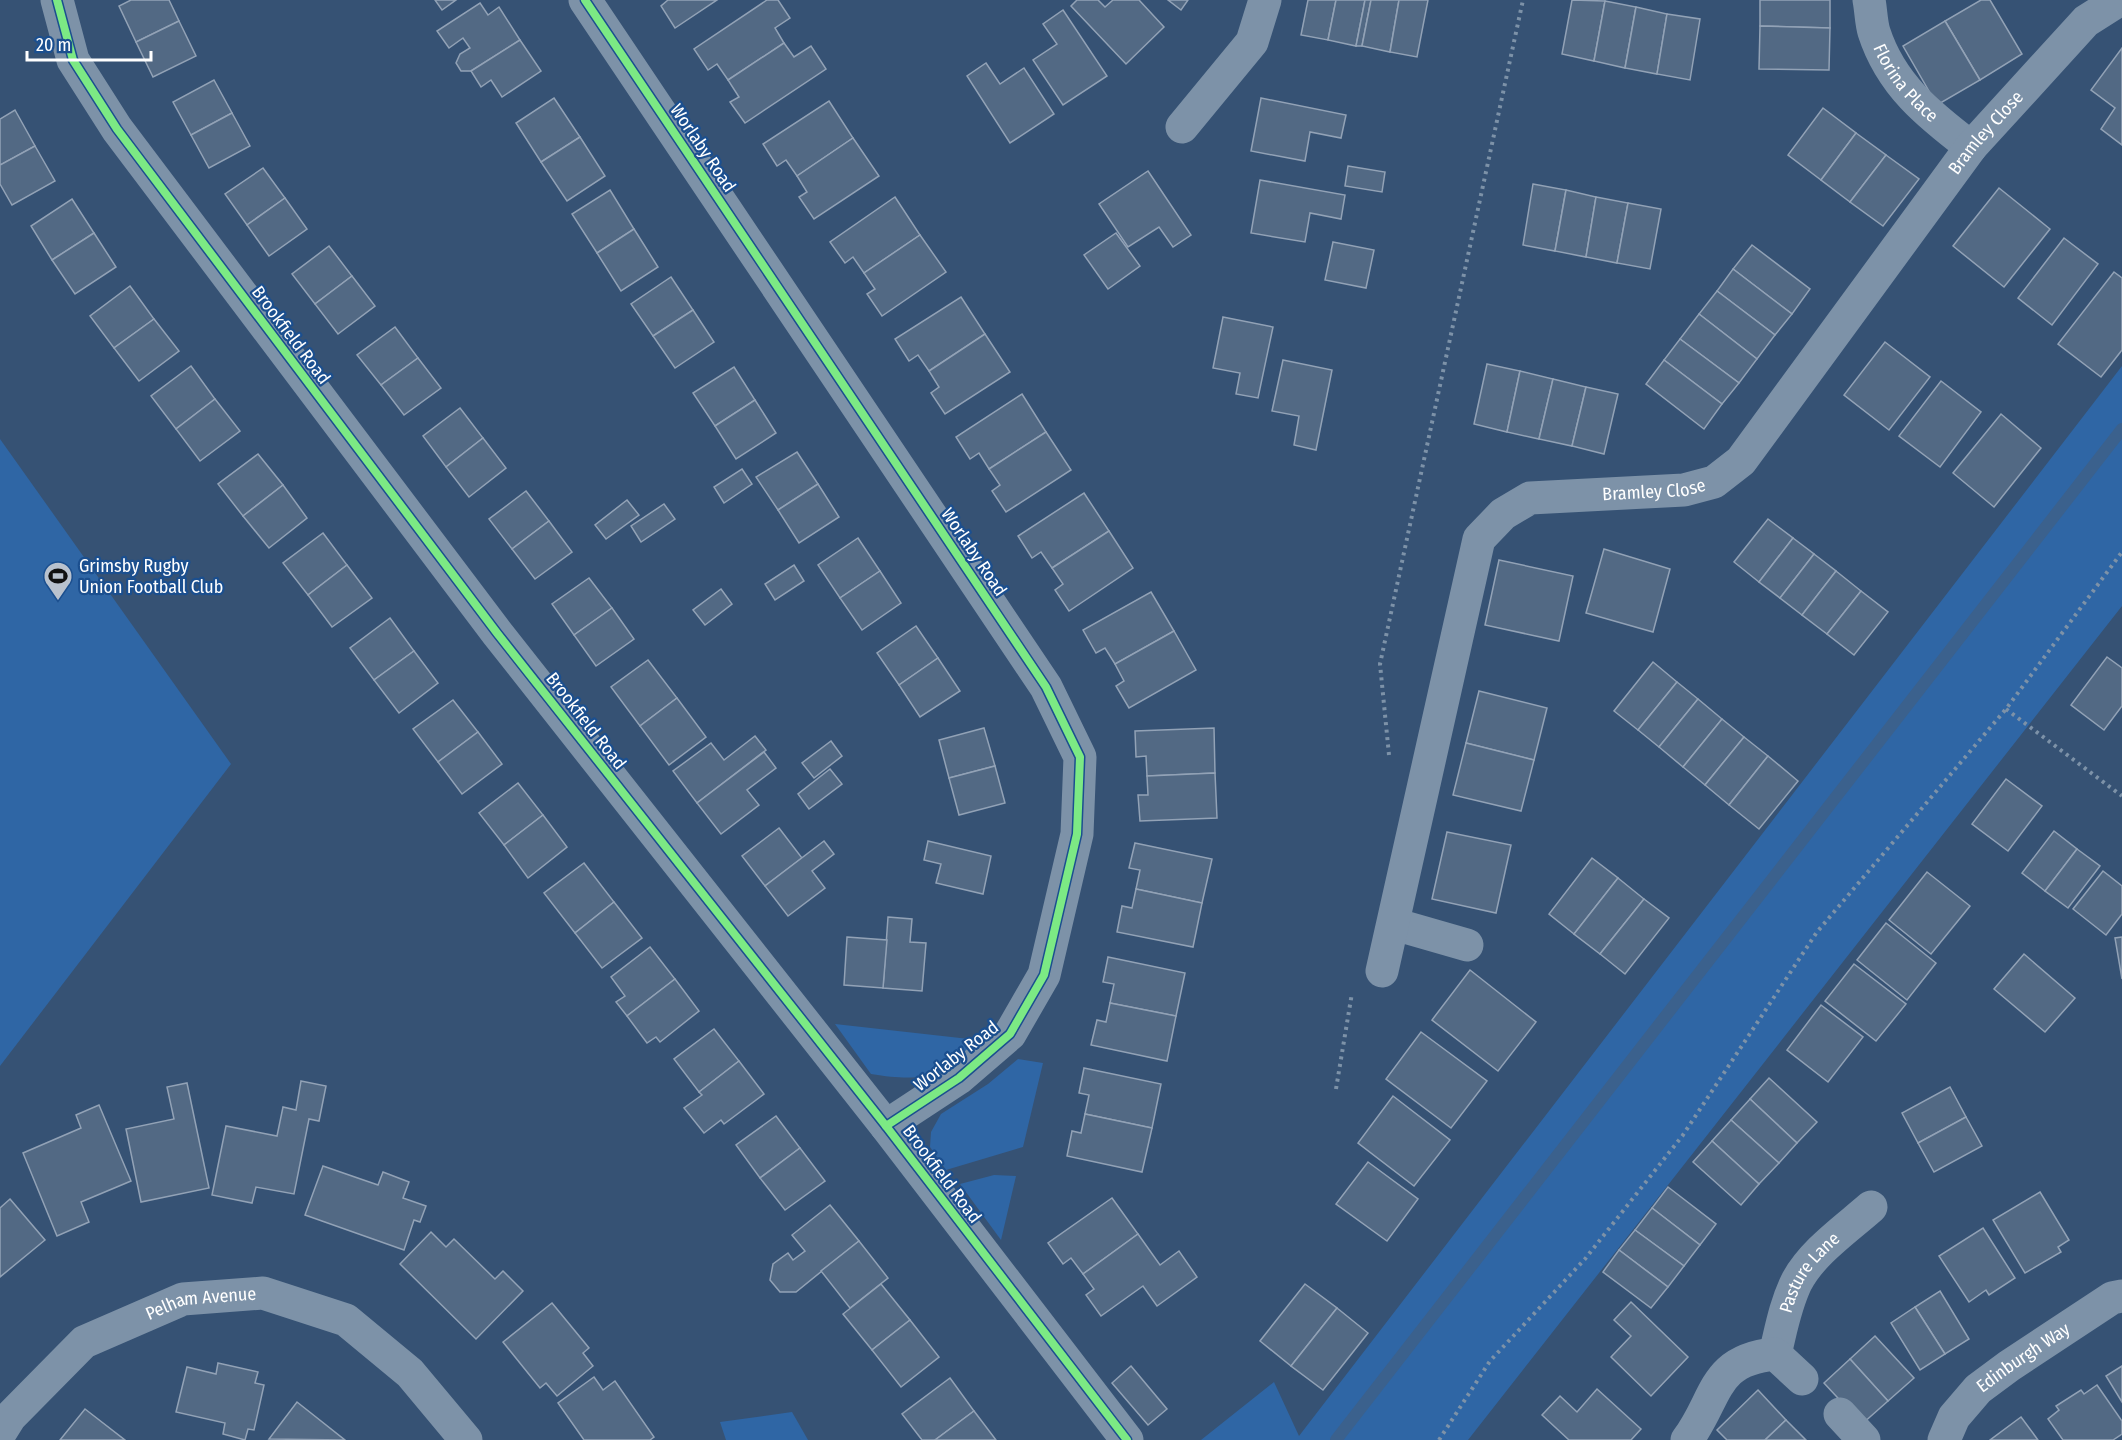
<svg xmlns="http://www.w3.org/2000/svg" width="2122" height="1440" viewBox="0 0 2122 1440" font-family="'Fira Sans Condensed',sans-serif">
  <rect width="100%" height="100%" fill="#365274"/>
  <g fill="#2f66a5">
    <polygon points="2122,366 2122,606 1468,1440 1201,1440 1274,1382 1299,1436"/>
    <polygon points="0,439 231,764 0,1066"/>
    <path d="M835 1024 987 1041C944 1076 926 1083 871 1074Z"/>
    <polygon points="1018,1059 1043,1063 1023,1147 946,1170 930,1147 931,1132 941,1114 988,1084"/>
    <polygon points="994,1175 1016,1176 1001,1240 960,1184"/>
    <polygon points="792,1412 808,1440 726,1440 720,1422"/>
  </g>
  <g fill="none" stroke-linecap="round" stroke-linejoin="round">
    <polyline stroke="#3b618d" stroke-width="12" points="1336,1440 2122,429"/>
  </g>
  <g fill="#526984" stroke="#92a2b6" stroke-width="1.5">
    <polygon points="131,0 169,0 179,21 136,42 119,6"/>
    <polygon points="435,0 456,0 442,10"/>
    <polygon points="668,0 717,0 675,28 661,6"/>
    <polygon points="767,0 778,0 790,18 775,28 784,43 728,80 717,64 708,70 694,49"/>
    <polygon points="1077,0 1098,0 1105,7 1113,0 1139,0 1164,27 1126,64 1071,6"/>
    <polygon points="1168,0 1188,0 1181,10"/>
    <polygon points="1308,0 1336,0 1328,40 1301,35"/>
    <polygon points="1336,0 1365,0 1356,46 1328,40"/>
    <polygon points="1365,0 1371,0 1362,46 1356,46"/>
    <polygon points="1371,0 1399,0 1390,52 1362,46"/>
    <polygon points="1399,0 1428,0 1417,57 1390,52"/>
    <polygon points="1572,0 1605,1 1594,61 1562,54"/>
    <polygon points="1760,0 1830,0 1830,28 1760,26"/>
    <polygon points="1981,0 1990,0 2022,54 1980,80 1945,21"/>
    <polygon points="1605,1 1636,7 1625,68 1594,61"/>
    <polygon points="480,3 488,15 499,7 520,40 471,71 461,71 456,63 460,54 470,48 463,38 449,48 437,31"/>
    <polygon points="1636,7 1667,14 1657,74 1625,68"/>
    <polygon points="1063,10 1107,76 1063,105 1033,60 1057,44 1043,24"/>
    <polygon points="1667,14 1700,19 1690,80 1657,74"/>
    <polygon points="179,21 196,56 153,77 136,42"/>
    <polygon points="1945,21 1980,80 1937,105 1903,46"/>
    <polygon points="1760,26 1830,28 1829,70 1759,69"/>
    <polygon points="520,40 541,71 502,97 491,80 481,87 471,71"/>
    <polygon points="784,43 794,57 811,46 826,69 745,123 730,102 739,97 728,80"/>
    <polygon points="2122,48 2122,145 2101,129 2115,108 2091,90"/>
    <polygon points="986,63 1000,84 1024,68 1054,114 1010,143 967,76"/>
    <polygon points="214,80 232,113 191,135 173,102"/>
    <polygon points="554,98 580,137 541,162 516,123"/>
    <polygon points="1261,98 1346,115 1341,138 1310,132 1305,161 1251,151"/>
    <polygon points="829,101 853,138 797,176 786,160 777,166 763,144"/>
    <polygon points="1823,108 1856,133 1821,180 1788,155"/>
    <polygon points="15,110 35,146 0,165 0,119"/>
    <polygon points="232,113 250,146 209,168 191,135"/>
    <polygon points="1856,133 1886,155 1850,202 1821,180"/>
    <polygon points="580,137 605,176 567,201 541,162"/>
    <polygon points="853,138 879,176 814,219 799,197 807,192 797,176"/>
    <polygon points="35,146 55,181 12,205 0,184 0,165"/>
    <polygon points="1886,155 1919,179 1883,226 1850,202"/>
    <polygon points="1348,166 1385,172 1382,192 1345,186"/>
    <polygon points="263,168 285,198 247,225 225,194"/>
    <polygon points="1148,171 1191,235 1173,247 1159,227 1128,247 1099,204"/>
    <polygon points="1260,180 1345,195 1341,219 1310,213 1305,242 1251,233"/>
    <polygon points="1533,184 1566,190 1555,251 1523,245"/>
    <polygon points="1999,188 2050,229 2004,287 1953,246"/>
    <polygon points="610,190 634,229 597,253 572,214"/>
    <polygon points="1566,190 1596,197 1586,257 1555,251"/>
    <polygon points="895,197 920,235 864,273 853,257 845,263 830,242"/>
    <polygon points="1596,197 1628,203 1617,263 1586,257"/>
    <polygon points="285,198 307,229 269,256 247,225"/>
    <polygon points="72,199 94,233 52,260 31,226"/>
    <polygon points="1628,203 1661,209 1650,269 1617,263"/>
    <polygon points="634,229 658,267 621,291 597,253"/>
    <polygon points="94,233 116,267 75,294 52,260"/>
    <polygon points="1116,233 1140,266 1108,289 1084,255"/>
    <polygon points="920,235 946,272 882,316 867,294 875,289 864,273"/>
    <polygon points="2064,238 2098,264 2052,325 2018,298"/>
    <polygon points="1333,242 1374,250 1366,288 1325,280"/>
    <polygon points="1752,245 1810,289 1792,314 1733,269"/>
    <polygon points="329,246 352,276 315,304 292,274"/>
    <polygon points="1733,269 1792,314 1775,335 1717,291"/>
    <polygon points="2114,272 2122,278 2122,350 2101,377 2058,344"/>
    <polygon points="352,276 375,306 338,334 315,304"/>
    <polygon points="671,277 693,310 653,336 631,304"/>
    <polygon points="130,286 154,319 114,348 90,316"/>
    <polygon points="1717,291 1775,335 1757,359 1699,314"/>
    <polygon points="961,297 985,334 929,371 918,355 909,361 895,339"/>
    <polygon points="693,310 714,342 675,368 653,336"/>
    <polygon points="1699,314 1757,359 1739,383 1680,339"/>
    <polygon points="1223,317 1273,327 1258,398 1236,394 1240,373 1213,368"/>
    <polygon points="154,319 179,351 139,381 114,348"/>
    <polygon points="395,327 418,358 381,385 357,355"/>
    <polygon points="985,334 1010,372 945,414 931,393 939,387 929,371"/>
    <polygon points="1680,339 1739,383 1722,404 1664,360"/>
    <polygon points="1885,342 1930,377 1889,430 1844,395"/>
    <polygon points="418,358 441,388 404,415 381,385"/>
    <polygon points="1283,360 1332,370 1316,450 1294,445 1299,416 1272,411"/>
    <polygon points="1664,360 1722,404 1704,429 1646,384"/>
    <polygon points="1487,364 1520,371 1507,432 1474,424"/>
    <polygon points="191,366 215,399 176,429 151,396"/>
    <polygon points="734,367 755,400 715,426 693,393"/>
    <polygon points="1520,371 1553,379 1539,439 1507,432"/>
    <polygon points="1553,379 1586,387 1572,446 1539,439"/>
    <polygon points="1941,381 1981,412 1940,467 1899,436"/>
    <polygon points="1586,387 1618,394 1604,454 1572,446"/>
    <polygon points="1022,394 1046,432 989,469 979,453 970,459 956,437"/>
    <polygon points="215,399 240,431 200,461 176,429"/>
    <polygon points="755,400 776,433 736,459 715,426"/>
    <polygon points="460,408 483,438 446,467 423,436"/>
    <polygon points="2001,414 2041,448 1994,507 1953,473"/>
    <polygon points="1046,432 1071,470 1006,512 992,491 1000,485 989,469"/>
    <polygon points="483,438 506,468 469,497 446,467"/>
    <polygon points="797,452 818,484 778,510 756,477"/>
    <polygon points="258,454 283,485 243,516 218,484"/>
    <polygon points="742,469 752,484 724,503 714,487"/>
    <polygon points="818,484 839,517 799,543 778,510"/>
    <polygon points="283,485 307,518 269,548 243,516"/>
    <polygon points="526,491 549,521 512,549 489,519"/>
    <polygon points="1084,493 1109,531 1052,568 1041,552 1032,558 1018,536"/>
    <polygon points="627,500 639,515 606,539 595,525"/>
    <polygon points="664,504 675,519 641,542 631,526"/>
    <polygon points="1768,519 1793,538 1759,582 1734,562"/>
    <polygon points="549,521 572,552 535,579 512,549"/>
    <polygon points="1109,531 1133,568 1069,611 1055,590 1063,584 1052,568"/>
    <polygon points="323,533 347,565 308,595 283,563"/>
    <polygon points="858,538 880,571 840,598 818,565"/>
    <polygon points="1793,538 1814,554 1780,598 1759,582"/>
    <polygon points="1604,549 1670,569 1653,632 1586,613"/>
    <polygon points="1814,554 1836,571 1802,615 1780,598"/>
    <polygon points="1499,560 1573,576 1559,641 1485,625"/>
    <polygon points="347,565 372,598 332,627 308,595"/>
    <polygon points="794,565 804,581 775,600 765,584"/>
    <polygon points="880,571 901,603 862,630 840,598"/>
    <polygon points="1836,571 1861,591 1827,634 1802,615"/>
    <polygon points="589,578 612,608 574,635 552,604"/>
    <polygon points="721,589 732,604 705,625 693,610"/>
    <polygon points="1861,591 1888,612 1854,655 1827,634"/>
    <polygon points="1151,592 1174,631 1115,664 1105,648 1096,653 1083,630"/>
    <polygon points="612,608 634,639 596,666 574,635"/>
    <polygon points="390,618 414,651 374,680 350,648"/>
    <polygon points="916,626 938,658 899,685 877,653"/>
    <polygon points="1174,631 1196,670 1129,708 1116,686 1124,681 1115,664"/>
    <polygon points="414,651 438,683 399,713 374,680"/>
    <polygon points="2107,657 2122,668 2122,706 2104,730 2071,705"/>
    <polygon points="938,658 960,691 920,717 899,685"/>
    <polygon points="648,660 677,698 640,726 611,687"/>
    <polygon points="1653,662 1677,682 1638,730 1614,711"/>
    <polygon points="1677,682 1698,699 1659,747 1638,730"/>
    <polygon points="1479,691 1547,708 1534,760 1466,743"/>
    <polygon points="677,698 706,737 669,765 640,726"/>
    <polygon points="1698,699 1722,719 1683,767 1659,747"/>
    <polygon points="453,700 478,732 438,762 413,729"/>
    <polygon points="1722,719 1744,737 1705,785 1683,767"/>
    <polygon points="984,728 995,766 949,778 939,740"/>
    <polygon points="1214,728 1215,773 1147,776 1146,756 1136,757 1135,731"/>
    <polygon points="478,732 502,764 462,794 438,762"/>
    <polygon points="755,736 766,750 697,803 673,771 711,743 724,760"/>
    <polygon points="1744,737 1768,756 1729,805 1705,785"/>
    <polygon points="831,741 842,756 814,778 802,763"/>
    <polygon points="1466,743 1534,760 1521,811 1453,795"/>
    <polygon points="764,752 776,768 747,790 759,805 721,834 697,803"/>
    <polygon points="1768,756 1798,781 1759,829 1729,805"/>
    <polygon points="995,766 1005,803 959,815 949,778"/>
    <polygon points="830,769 842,784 809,809 798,794"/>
    <polygon points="1215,773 1217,818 1140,821 1138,795 1148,795 1147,776"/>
    <polygon points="2006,779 2042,806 2008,851 1972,824"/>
    <polygon points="518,783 543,815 504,845 479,813"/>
    <polygon points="543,815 567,847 528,878 504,845"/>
    <polygon points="779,828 802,858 765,886 742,856"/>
    <polygon points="2054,831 2077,849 2045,891 2022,873"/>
    <polygon points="1447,832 1511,845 1496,913 1432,899"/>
    <polygon points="824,841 834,854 812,871 825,888 788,916 765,886"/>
    <polygon points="928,841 991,856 983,894 936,883 941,864 924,860"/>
    <polygon points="1135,843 1212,859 1202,903 1136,889 1140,870 1129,868"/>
    <polygon points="2077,849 2100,866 2068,908 2045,891"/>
    <polygon points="1592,858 1618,878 1574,934 1549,914"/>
    <polygon points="584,863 614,902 575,933 544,893"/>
    <polygon points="2103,871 2122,886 2122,914 2106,935 2073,909"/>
    <polygon points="1927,872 1970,906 1931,954 1889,920"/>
    <polygon points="1618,878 1644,899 1600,954 1574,934"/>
    <polygon points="1136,889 1202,903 1193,947 1117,932 1122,906 1132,908"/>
    <polygon points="1644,899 1669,918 1625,974 1600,954"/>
    <polygon points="614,902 642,938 602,968 575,933"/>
    <polygon points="888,917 912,919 910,942 926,943 922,991 883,988"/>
    <polygon points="1886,923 1936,963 1907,1000 1857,960"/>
    <polygon points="847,937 887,940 883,988 844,985"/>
    <polygon points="2122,937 2122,979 2115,938"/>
    <polygon points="650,947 675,979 627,1016 616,1002 625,996 611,977"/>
    <polygon points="2024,954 2075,998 2045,1032 1994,989"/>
    <polygon points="1108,957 1185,973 1176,1016 1110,1003 1114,984 1103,982"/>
    <polygon points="1854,964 1906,1004 1876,1041 1825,1001"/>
    <polygon points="1470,970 1536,1022 1498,1071 1432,1020"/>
    <polygon points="675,979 699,1011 660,1042 656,1037 647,1043 627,1016"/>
    <polygon points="1110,1003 1176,1016 1167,1061 1091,1045 1097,1020 1106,1022"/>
    <polygon points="1821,1005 1863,1037 1828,1082 1787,1050"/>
    <polygon points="714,1029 739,1061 699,1092 674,1059"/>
    <polygon points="1421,1032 1487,1081 1451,1128 1386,1079"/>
    <polygon points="739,1061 764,1094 724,1124 721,1120 704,1133 684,1108 702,1095 699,1092"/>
    <polygon points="1084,1068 1161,1084 1152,1128 1085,1114 1089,1095 1079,1093"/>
    <polygon points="1769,1078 1817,1122 1797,1143 1750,1099"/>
    <polygon points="301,1081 326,1086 319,1121 309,1119 294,1194 256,1187 252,1203 212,1195 226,1126 277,1136 283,1107 296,1110"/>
    <polygon points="187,1083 209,1188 141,1202 126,1129 174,1119 167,1087"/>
    <polygon points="1950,1087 1966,1117 1918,1143 1902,1113"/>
    <polygon points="1393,1096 1450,1140 1414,1186 1358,1143"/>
    <polygon points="1750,1099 1797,1143 1779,1163 1731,1120"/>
    <polygon points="99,1105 131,1181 81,1202 89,1222 57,1236 23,1153 81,1128 76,1115"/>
    <polygon points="1085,1114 1152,1128 1142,1172 1067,1156 1072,1131 1081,1133"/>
    <polygon points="776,1116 800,1148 760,1178 736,1145"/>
    <polygon points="1966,1117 1982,1146 1934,1172 1918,1143"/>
    <polygon points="1731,1120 1779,1163 1759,1184 1712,1141"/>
    <polygon points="1712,1141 1759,1184 1741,1205 1693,1162"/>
    <polygon points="800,1148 825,1181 785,1210 760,1178"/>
    <polygon points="1368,1162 1418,1199 1387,1241 1336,1204"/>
    <polygon points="323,1166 378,1185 383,1172 409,1182 403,1198 426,1206 420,1222 414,1220 404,1250 305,1215"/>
    <polygon points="1668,1187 1716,1224 1700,1245 1652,1208"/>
    <polygon points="2040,1192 2069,1240 2058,1247 2061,1252 2025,1273 1993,1220"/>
    <polygon points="1112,1198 1138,1234 1083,1274 1071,1258 1063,1264 1048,1243"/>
    <polygon points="10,1199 45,1240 0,1277 0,1208"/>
    <polygon points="830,1205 859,1241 796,1292 780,1292 770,1280 773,1264 788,1253 793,1260 805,1251 792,1235"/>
    <polygon points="1652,1208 1700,1245 1684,1266 1635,1230"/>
    <polygon points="1983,1228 2015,1278 1989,1295 1986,1290 1969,1302 1939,1256"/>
    <polygon points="1635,1230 1684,1266 1668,1287 1619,1250"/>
    <polygon points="431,1232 446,1247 454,1239 495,1279 503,1271 523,1291 476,1339 400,1264"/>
    <polygon points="1138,1234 1160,1265 1179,1251 1197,1277 1157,1306 1143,1286 1101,1316 1086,1295 1094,1289 1083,1274"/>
    <polygon points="859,1241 888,1278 850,1308 821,1271"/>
    <polygon points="1619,1250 1668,1287 1651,1308 1603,1272"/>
    <polygon points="881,1284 910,1320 872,1350 843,1314"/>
    <polygon points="1305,1284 1337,1308 1291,1366 1260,1341"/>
    <polygon points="1940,1291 1969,1339 1945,1354 1915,1307"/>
    <polygon points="1631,1302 1688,1357 1651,1396 1611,1357 1631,1336 1614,1320"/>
    <polygon points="552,1303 589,1348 583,1353 593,1366 557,1396 546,1383 540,1388 503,1342"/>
    <polygon points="1915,1307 1945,1354 1920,1370 1891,1323"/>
    <polygon points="1337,1308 1368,1333 1323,1390 1291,1366"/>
    <polygon points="910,1320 939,1357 901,1387 872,1350"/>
    <polygon points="1875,1336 1914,1378 1888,1401 1850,1359"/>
    <polygon points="1850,1359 1888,1401 1862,1424 1824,1383"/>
    <polygon points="218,1363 258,1372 255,1383 264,1385 254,1430 248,1429 245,1440 223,1434 225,1423 176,1412 187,1367 216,1374"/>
    <polygon points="1131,1366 1167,1409 1148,1425 1112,1383"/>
    <polygon points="2122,1366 2122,1402 2106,1376"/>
    <polygon points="594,1377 603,1390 615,1381 654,1437 650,1440 584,1440 558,1403"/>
    <polygon points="950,1378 974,1411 935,1440 922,1440 902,1414"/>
    <polygon points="2097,1385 2122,1421 2122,1434 2113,1440 2063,1440 2048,1419 2059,1410 2056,1406 2081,1390 2084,1394"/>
    <polygon points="1597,1389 1641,1429 1631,1440 1569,1440 1542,1415 1560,1396 1577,1412"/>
    <polygon points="1758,1390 1786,1420 1765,1440 1727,1440 1717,1430"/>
    <polygon points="297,1402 345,1440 269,1439"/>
    <polygon points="85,1409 125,1440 60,1440"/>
    <polygon points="974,1411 996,1440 935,1440"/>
    <polygon points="2021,1417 2038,1440 1990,1440"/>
    <polygon points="1786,1420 1806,1440 1765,1440"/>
  </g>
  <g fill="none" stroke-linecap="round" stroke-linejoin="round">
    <g stroke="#7d92a8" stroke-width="4" stroke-dasharray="3 4.5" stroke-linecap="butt">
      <polyline points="2006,709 2122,796"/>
      <polyline points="1389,755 1380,664 1523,0"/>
      <polyline points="1336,1089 1352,993"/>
      <polyline points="1439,1440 1490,1361 1585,1259 1683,1135 1817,932 2006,709 2122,552"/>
    </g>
    <g stroke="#7d92a8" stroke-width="33">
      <polyline points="57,0 73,60 117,129 497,633 886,1126 1127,1440"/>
      <polyline points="585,0 1046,687 1080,757 1077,834 1044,975 1010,1034 959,1078 886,1126"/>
      <path id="s1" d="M1869 0C1871 10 1871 22 1874 32 1891 85 1929 115 1971 147"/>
      <polyline points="1182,127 1252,42 1265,0"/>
      <polyline points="1394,924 1467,945"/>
      <path id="s2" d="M1382 971 1479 539 1503 514 1530 498 1684 490 1714 482 1741 461 1971 147 2086 21 2119 0"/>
      <path id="s3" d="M1775 1354C1781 1330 1785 1306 1796 1283 1811 1253 1846 1229 1871 1207"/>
      <polyline points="1840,1414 1864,1440"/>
      <path id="s4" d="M0 1433 10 1417 84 1342 183 1299 263 1293 346 1320 410 1373 466 1440"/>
      <path d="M1687 1440C1718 1399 1711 1360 1775 1354L1802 1379"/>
      <path id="s5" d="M1944 1440 1954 1417 1978 1389 2009 1366 2112 1298 2122 1296"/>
    </g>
    <g stroke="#1b4f8f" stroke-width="11">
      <g id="cycleway">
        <polyline points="57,0 73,60 117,129 497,633 886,1126 1127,1440"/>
        <polyline points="585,0 1046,687 1080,757 1077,834 1044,975 1010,1034 959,1078 886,1126"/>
      </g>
    </g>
    <use href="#cycleway" stroke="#7ce984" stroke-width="8"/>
  </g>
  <defs>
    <g id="stadium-pin" transform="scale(1.5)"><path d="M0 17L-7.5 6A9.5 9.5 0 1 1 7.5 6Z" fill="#b9c2ce" stroke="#1b4f8f"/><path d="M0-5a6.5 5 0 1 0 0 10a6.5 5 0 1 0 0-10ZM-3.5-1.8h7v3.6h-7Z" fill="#111"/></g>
  </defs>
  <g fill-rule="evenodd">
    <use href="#stadium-pin" x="58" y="576"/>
  </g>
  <g text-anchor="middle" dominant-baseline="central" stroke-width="4.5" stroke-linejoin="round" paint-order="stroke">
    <g font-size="18" fill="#fff" stroke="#1b4f8f">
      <text stroke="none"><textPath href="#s1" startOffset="93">Florina Place</textPath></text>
      <text stroke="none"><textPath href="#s2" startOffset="1138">Bramley Close</textPath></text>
      <text transform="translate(703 148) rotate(56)">Worlaby Road</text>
      <text transform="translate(291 335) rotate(53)">Brookfield Road</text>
      <text stroke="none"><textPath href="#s2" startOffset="633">Bramley Close</textPath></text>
      <text transform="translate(974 552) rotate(56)">Worlaby Road</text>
      <text transform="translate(586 721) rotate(52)">Brookfield Road</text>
      <text transform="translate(956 1056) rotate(-38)">Worlaby Road</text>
      <text transform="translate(942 1174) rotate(53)">Brookfield Road</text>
      <text stroke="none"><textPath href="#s3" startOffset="90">Pasture Lane</textPath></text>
      <text stroke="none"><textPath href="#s4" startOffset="249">Pelham Avenue</textPath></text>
      <text stroke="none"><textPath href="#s5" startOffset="117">Edinburgh Way</textPath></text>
    </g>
    <g font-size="18" fill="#fff" stroke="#1b4f8f" text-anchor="start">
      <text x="79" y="566">Grimsby Rugby<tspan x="79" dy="21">Union Football Club</tspan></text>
    </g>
  </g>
  <path d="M27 51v9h124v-9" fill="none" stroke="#ffffff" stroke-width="3"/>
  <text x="36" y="51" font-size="18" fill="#ffffff" stroke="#1b4f8f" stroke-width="4.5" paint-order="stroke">20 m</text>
</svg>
